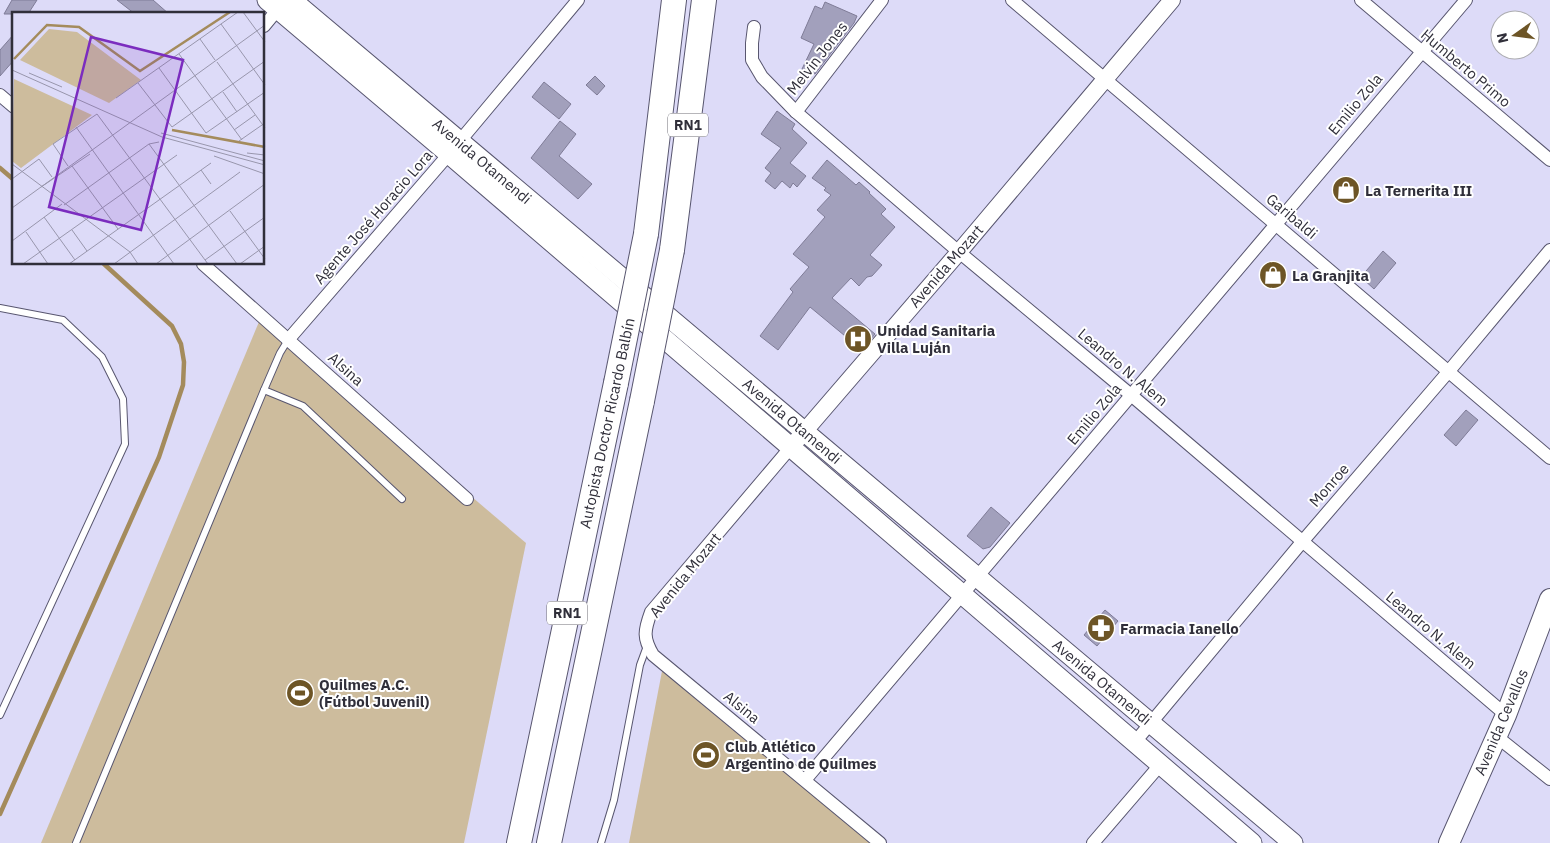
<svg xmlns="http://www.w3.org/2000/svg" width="1550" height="843" viewBox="0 0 1550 843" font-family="'IBM Plex Sans',sans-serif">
  <rect width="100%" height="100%" fill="#dddbf8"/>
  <g fill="#cdbc9d">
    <polygon points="261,317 526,543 464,843 41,843"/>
    <polygon points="663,666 871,843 629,843"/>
  </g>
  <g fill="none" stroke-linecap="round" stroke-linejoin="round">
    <g stroke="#a48b5c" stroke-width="4.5">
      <polyline points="0,168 14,180"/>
      <polyline points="0,814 159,457 183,385 184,362 181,344 172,326 104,264"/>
    </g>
  </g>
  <g fill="#a2a0bc" stroke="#7f7c97">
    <polygon points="12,0 37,0 28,14 4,14"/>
    <polygon points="117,0 153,0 169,14 135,14"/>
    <polygon points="825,2 857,16 854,23 815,74 802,69 814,44 801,38 815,6 822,9"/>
    <polygon points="14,34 14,60 0,76 0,50"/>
    <polygon points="595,76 605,86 597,95 586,85"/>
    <polygon points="544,82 571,104 559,119 532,97"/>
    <polygon points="777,111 795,124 792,129 807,143 790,163 806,176 797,187 793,183 790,188 782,181 775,189 765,181 771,173 765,168 781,148 761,134"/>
    <polygon points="560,121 576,134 559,156 592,184 578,199 531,158"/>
    <polygon points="827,160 856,185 859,182 870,192 869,193 886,209 881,214 895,227 870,255 882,265 872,276 867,277 859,286 851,278 832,298 875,334 862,350 810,307 778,350 760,336 793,292 790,289 809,267 793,254 825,217 817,210 831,195 824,190 826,188 812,178"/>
    <polygon points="1344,176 1360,189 1348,203 1332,190"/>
    <polygon points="1383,251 1396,263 1374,289 1361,277"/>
    <polygon points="1271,262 1285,274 1274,288 1260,276"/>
    <polygon points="1466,410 1478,420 1456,446 1444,435"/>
    <polygon points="991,507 1010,523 990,547 983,549 967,536"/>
    <polygon points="1105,610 1118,621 1097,646 1084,635"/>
  </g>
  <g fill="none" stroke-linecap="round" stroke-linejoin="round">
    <g stroke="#58566f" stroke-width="8">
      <g id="service">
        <polyline points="0,308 63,320 102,357 123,399 125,444 0,715"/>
        <polyline points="264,390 303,406 402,499"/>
        <polyline points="76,843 264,390 280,353 288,340"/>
        <polyline points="601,843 614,800 640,665 647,646"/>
      </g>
    </g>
    <g stroke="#58566f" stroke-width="14">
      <g id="minor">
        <polyline points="1012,0 1550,458"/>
        <polyline points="1361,0 1550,160"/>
        <polyline points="264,26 283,3"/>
        <polyline points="754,27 752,43 752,60 762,77 796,112 959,252 1131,395 1506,715"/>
        <polyline points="0,95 14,107"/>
        <polyline points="796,112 882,0"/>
        <polyline points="203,264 467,499"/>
        <polyline points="288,340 449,154 578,0"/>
        <path d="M791 447 651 612C644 631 643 638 653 655L880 843"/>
        <polyline points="1496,736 1550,779"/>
        <polyline points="1135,742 1302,542 1449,371 1550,250"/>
        <polyline points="805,780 1466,0"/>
        <polyline points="1093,843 1160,765"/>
      </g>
    </g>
    <g stroke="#58566f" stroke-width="18">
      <polyline id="tertiary" points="791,447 959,252 1172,0"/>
    </g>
    <g stroke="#58566f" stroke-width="21">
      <g id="secondary">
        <polyline points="267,0 449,154 1252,843"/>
        <polyline points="292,0 1293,843"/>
      </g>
    </g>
    <g stroke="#58566f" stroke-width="22">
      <polyline id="primary" points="1449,843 1506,715 1550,599"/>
    </g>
    <g stroke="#58566f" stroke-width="26">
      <g id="motorway">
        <polyline points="646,234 674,0"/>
        <polyline points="672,250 704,0"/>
        <polyline points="519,843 616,383"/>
        <polyline points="549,843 642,401"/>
      </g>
    </g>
    <use href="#service" stroke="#fff" stroke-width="6"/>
    <use href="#minor" stroke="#fff" stroke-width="12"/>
    <use href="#tertiary" stroke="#fff" stroke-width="16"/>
    <use href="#secondary" stroke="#fff" stroke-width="19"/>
    <use href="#primary" stroke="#fff" stroke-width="20"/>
    <use href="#motorway" stroke="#fff" stroke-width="24"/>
    <g stroke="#58566f" stroke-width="26" stroke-linecap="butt">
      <g id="motorway-bridge">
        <polyline points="616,383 646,234"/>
        <polyline points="642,401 672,250"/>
      </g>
    </g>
    <use href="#motorway-bridge" stroke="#fff" stroke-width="24"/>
  </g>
  <defs>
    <g id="shop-disc" transform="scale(1.4375)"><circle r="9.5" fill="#6d5526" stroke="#fff"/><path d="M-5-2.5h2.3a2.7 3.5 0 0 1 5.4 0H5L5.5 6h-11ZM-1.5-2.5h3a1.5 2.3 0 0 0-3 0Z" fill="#fff"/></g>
    <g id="hospital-disc" transform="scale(1.4375)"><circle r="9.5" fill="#6d5526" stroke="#fff"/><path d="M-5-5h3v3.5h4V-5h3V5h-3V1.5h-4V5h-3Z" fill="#fff"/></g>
    <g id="pharmacy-disc" transform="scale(1.4375)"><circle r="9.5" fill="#6d5526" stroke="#fff"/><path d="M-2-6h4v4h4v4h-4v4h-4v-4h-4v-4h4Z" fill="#fff"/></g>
    <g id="stadium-disc" transform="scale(1.4375)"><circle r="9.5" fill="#6d5526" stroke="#fff"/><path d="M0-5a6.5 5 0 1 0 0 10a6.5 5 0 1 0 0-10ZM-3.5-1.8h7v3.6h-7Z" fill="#fff"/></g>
  </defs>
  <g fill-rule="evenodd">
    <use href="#shop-disc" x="1346" y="190"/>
    <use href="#shop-disc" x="1273" y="275"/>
    <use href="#hospital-disc" x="858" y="339"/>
    <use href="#pharmacy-disc" x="1101" y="628"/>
    <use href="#stadium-disc" x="300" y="693"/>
    <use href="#stadium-disc" x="706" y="755"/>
  </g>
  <g text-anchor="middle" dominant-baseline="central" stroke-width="4" stroke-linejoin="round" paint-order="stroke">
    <g fill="#fff" stroke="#6e6d75" stroke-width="1">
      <rect x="668" y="113.5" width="40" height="23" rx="4"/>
      <rect x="547" y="601.5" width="40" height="23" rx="4"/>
    </g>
    <g font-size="14" font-weight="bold" fill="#302f3a">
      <text x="688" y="125">RN1</text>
      <text x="567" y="613">RN1</text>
    </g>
    <g font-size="15" fill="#302f3a" stroke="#fff">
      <text transform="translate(817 58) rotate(-52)">Melvin Jones</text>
      <text transform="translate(1466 68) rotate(40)">Humberto Primo</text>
      <text transform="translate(1355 104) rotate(-50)">Emilio Zola</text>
      <text transform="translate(482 161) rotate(40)">Avenida Otamendi</text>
      <text transform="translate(1292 216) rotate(40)">Garibaldi</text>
      <text transform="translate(373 217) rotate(-49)">Agente José Horacio Lora</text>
      <text transform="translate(946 266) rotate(-49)">Avenida Mozart</text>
      <text transform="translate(1123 367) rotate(40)">Leandro N. Alem</text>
      <text transform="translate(346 369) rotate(42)">Alsina</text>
      <text transform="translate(1094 414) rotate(-50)">Emilio Zola</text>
      <text transform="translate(792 421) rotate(40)">Avenida Otamendi</text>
      <text transform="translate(607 423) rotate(-78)">Autopista Doctor Ricardo Balbín</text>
      <text transform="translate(1329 485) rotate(-49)">Monroe</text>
      <text transform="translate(685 575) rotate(-51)">Avenida Mozart</text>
      <text transform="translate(1431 630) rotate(40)">Leandro N. Alem</text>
      <text transform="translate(1102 682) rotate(40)">Avenida Otamendi</text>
      <text transform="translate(742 707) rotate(39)">Alsina</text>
      <text transform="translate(1501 722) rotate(-67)">Avenida Cevallos</text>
    </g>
    <g font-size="15" font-weight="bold" fill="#302f3a" stroke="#fff" text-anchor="start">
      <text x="1365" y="190">La Ternerita III</text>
      <text x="1292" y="275">La Granjita</text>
      <text x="877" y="330">Unidad Sanitaria<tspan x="877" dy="17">Villa Luján</tspan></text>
      <text x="1120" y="628">Farmacia Ianello</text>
      <text x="319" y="684">Quilmes A.C.<tspan x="319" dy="17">(Fútbol Juvenil)</tspan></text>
      <text x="725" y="746">Club Atlético<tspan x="725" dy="17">Argentino de Quilmes</tspan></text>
    </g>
  </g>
  <g transform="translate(12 12)">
    <rect width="252" height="252" fill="#dddbf8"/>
    <path d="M37 17 65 20 129 68 97 91 8 48ZM2 67 80 103 9 156 0 149Z" fill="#cdbc9d"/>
    <path fill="none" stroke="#a48b5c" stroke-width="2.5" d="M2 47 35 13 67 15 128 59 218 0M160 118 253 135"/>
    <path fill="none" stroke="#9896ac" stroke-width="1" d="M231 0 253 30M209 12 253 73M188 27 203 48M167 42 230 128M205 50 253 116M147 56 194 121 253 80M0 58 150 125 253 153M17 61 50 75M126 71 160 115 253 49M211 80 225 100M104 86 226 0M64 115 162 252M222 118 243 103M149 121 253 149M227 129 250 113M137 132 225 252M235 141 253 143M202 144 253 162M0 152 118 240 126 252M56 154 41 132 85 102 196 252M60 154 106 217M189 158 199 172M0 167 27 147 40 165M29 175 253 13M29 175 78 142M52 193 137 132 147 130M0 196 29 175M218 199 253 247M32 205 63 248M60 218 75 239M14 220 36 252M0 229 50 192M193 248 253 205M11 252 165 143M57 252 199 151M102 252 228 160M144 252 253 172M228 252 253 234"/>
    <path fill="#7b2cbf" fill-opacity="0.15" stroke="#7b2cbf" stroke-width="2.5" d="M79 25 171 48 129 218 37 195Z"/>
    <rect width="252" height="252" fill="none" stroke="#302f3a" stroke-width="2.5"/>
  </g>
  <g transform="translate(1515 35) rotate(256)"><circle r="24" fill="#ffffff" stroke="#acacb0"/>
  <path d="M0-4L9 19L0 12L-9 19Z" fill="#6d5526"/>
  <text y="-8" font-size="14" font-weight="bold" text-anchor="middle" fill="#302f3a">N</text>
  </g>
</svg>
